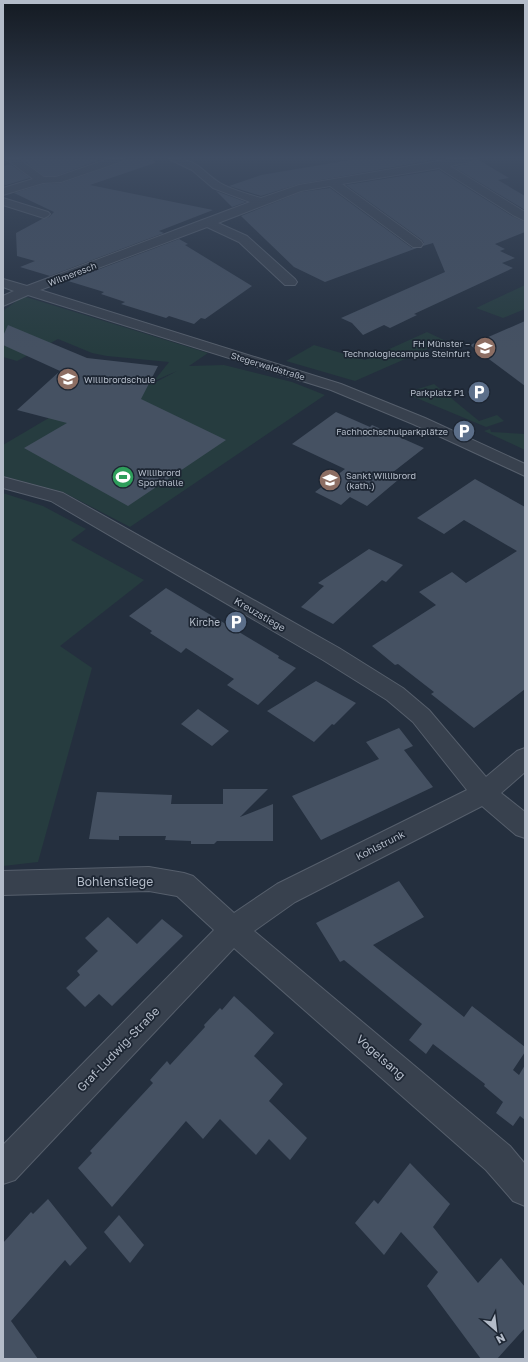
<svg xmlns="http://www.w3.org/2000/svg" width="528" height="1362" viewBox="0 0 528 1362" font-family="'Golos Text',sans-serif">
  <rect width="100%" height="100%" fill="#242f3e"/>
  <g fill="#263c3f">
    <polygon points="525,285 525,309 503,318 476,308"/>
    <polygon points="23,296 208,353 189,366 224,365 292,382 325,395 130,527 63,492 3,476 3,445 69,406 107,388 156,382 177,371 154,381 169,362 107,356 92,353 58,339 17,361 3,357 3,311"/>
    <polygon points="427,332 446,341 355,381 286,361 314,345 365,360"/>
    <polygon points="434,384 479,421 497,415 504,421 486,427 414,397 408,392"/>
    <polygon points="490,429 491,432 525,434 525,450 484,431"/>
    <polygon points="3,493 43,506 86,529 71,540 144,580 60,646 92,668 38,862 3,866"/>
  </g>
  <g fill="#455162">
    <polygon points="25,159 102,159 56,176 44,176 23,160"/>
    <polygon points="125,159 154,159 155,163 90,185 213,210 159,231 164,233 50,276 20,267 35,261 17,256 16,233 42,219 49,217 54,212 14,193 43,184 61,183 123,162"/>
    <polygon points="356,159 439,159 299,184 261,196 229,186 261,175"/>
    <polygon points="477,159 509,178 498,180 525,196 525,210 454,167 471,163"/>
    <polygon points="10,164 30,178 3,186 3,166"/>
    <polygon points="439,170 512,216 525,222 525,232 495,244 505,249 500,251 515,258 502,263 513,268 414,314 417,315 390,328 384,325 363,335 352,323 341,318 445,272 433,243 423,246 424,243 422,240 346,185"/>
    <polygon points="330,188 412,248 417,248 325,282 294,267 241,216 301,192"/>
    <polygon points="216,191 246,202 232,207"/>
    <polygon points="179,239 188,244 185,245 252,286 205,319 201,318 194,324 169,316 166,318 121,304 125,302 101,294 104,292 68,281"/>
    <polygon points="525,321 525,386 470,345"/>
    <polygon points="8,325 87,358 158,366 141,399 226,440 128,506 24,448 67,423 17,410 60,371 3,345 3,336"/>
    <polygon points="336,412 370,427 372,425 424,448 388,476 398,480 367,506 350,497 341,505 315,492 345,469 292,444"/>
    <polygon points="475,479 525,507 525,689 474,728 431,694 434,692 398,664 395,665 372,646 436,605 419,592 452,572 466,583 517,551 464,520 444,534 417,518"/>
    <polygon points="369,549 403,565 386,582 382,580 333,624 301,607 324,586 318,583"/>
    <polygon points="166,588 279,656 278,658 296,668 258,705 227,685 234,679 186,648 181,653 150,633 152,631 129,616"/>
    <polygon points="316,681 356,703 334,725 332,724 314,742 267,711"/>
    <polygon points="198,709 229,731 212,746 181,724"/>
    <polygon points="399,728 413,746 404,750 433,787 321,840 292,796 379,759 366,742"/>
    <polygon points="223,789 268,789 240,817 273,804 273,841 217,841 214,844 191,844 191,841 165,840 166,836 119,836 119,840 89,839 97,792 172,795 171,804 223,804"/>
    <polygon points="399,881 424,917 373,945 464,1017 472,1006 525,1047 525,1052 513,1070 519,1075 525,1065 525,1120 520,1116 513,1126 496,1113 503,1102 484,1086 485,1084 433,1044 426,1054 409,1040 422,1024 344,960 340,962 316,923"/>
    <polygon points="108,917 137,944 162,919 183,936 112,1006 99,994 85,1007 66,988 80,975 77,971 98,951 85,938"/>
    <polygon points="234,996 274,1033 254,1056 283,1084 269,1101 307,1138 290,1160 269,1139 256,1155 220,1119 203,1139 186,1121 112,1207 78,1168 92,1153 90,1151 153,1083 150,1080 167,1061 170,1065 205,1027 204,1025 220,1008 222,1010"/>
    <polygon points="410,1163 450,1204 433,1227 478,1283 501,1258 525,1287 525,1328 497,1359 481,1359 427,1286 438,1272 401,1232 384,1255 355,1223 374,1200 378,1204"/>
    <polygon points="48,1199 87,1248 70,1266 65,1260 11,1321 38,1359 3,1359 3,1243 31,1212 33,1214"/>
    <polygon points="119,1215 144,1245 130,1263 104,1232"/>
  </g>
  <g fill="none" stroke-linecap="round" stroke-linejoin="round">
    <g stroke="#565f6c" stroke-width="2">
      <g id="minor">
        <polygon points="6,159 19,159 44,177 56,177 108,159 124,159 123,161 61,182 43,183 3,195 3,188 33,179"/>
        <path d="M169 159C200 159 198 169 220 183 232 190 248 194 261 198L299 185 450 159H476L471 162 450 166 525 212V221L513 215 439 168 342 184 421 241 423 244 421 247H413L330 186 301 191 218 223 247 236 295 279 297 282 295 285H285L239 242 207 227 40 290 341 384 425 418 525 464V476L413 424 331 390 28 295 3 306V296L14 291 3 287V279L27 286 250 202 213 188 192 170Z"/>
        <polygon points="3,198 48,212 50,214 48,216 44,218 3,205"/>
        <polygon points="3,477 63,493 339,648 403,688 429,710 486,777 517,751 525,748 525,772 501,793 525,812 525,838 516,835 482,806 295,902 254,931 510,1146 525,1164 525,1206 513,1201 486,1170 234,948 15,1180 3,1184 3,1145 214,930 177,896 149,891 3,895 3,871 149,867 184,873 193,876 234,913 277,884 467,790 413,722 387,700 323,660 51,501 3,488"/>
      </g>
    </g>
    <use href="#minor" fill="#38414e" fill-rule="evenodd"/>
  </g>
  <linearGradient id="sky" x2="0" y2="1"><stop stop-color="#141a22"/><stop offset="0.45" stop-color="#3f4d63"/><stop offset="1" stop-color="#3f4d63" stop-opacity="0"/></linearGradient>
  <rect width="528" height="350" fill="url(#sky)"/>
  <defs>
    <g id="university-disc" transform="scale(1.15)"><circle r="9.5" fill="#8d6e63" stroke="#1d2633"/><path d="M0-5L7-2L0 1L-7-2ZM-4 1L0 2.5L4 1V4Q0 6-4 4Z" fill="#fff"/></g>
    <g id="school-disc" transform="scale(1.15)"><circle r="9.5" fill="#8d6e63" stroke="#1d2633"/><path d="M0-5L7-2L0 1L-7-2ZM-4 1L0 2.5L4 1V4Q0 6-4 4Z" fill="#fff"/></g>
    <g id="parking-disc" transform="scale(1.15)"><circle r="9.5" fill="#5c6f8a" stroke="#1d2633"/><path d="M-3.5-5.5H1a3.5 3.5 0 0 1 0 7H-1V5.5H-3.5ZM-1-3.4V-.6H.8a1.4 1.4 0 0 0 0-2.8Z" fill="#fff"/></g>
    <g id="stadium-disc" transform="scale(1.15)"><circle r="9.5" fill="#2e9e5b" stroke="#1d2633"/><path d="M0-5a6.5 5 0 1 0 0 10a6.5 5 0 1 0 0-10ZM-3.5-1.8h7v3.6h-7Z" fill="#fff"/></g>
  </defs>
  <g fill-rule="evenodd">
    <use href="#university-disc" x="485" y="348"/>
    <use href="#school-disc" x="68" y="379"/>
    <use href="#parking-disc" x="479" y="392"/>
    <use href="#parking-disc" x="464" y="431"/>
    <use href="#stadium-disc" x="123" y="477"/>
    <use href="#school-disc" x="330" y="480"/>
    <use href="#parking-disc" x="236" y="622"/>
  </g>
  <g text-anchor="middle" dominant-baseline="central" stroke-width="3.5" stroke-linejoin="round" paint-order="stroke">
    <g font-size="9" fill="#b4bcc9" stroke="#1d2633">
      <text transform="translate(72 274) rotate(-21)">Wilmeresch</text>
      <text transform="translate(268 366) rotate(17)">Stegerwaldstraße</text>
    </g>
    <g font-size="9" fill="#b4bcc9" stroke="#1d2633" text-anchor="end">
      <text x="470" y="343">FH Münster –<tspan x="470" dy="10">Technologiecampus Steinfurt</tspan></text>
      <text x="84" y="379" text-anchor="start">Willibrordschule</text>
      <text x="464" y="392">Parkplatz P1</text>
      <text x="448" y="431">Fachhochschulparkplätze</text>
      <text x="138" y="472" text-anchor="start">Willibrord<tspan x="138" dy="10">Sporthalle</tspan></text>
      <text x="346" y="475" text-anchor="start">Sankt Willibrord<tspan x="346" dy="10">(kath.)</tspan></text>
    </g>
    <g font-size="10" fill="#b4bcc9" stroke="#1d2633">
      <text transform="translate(260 614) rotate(30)">Kreuzstiege</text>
      <text transform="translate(380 845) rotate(-27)">Kohlstrunk</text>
    </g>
    <g font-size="10" fill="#b4bcc9" stroke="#1d2633" text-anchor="end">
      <text x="220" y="622">Kirche</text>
    </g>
    <g font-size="12" fill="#b4bcc9" stroke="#1d2633">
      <text x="115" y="881">Bohlenstiege</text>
      <text transform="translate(118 1049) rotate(-46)">Graf-Ludwig-Straße</text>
      <text transform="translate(381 1057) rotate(41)">Vogelsang</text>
    </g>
  </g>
  <rect width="528" height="1362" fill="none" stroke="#b4bcc9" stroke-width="8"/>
  <g transform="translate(496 1330) rotate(152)" stroke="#1d2633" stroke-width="3" paint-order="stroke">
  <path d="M0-3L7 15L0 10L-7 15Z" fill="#b4bcc9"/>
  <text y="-6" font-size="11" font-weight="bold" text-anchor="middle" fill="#b4bcc9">N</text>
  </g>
</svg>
